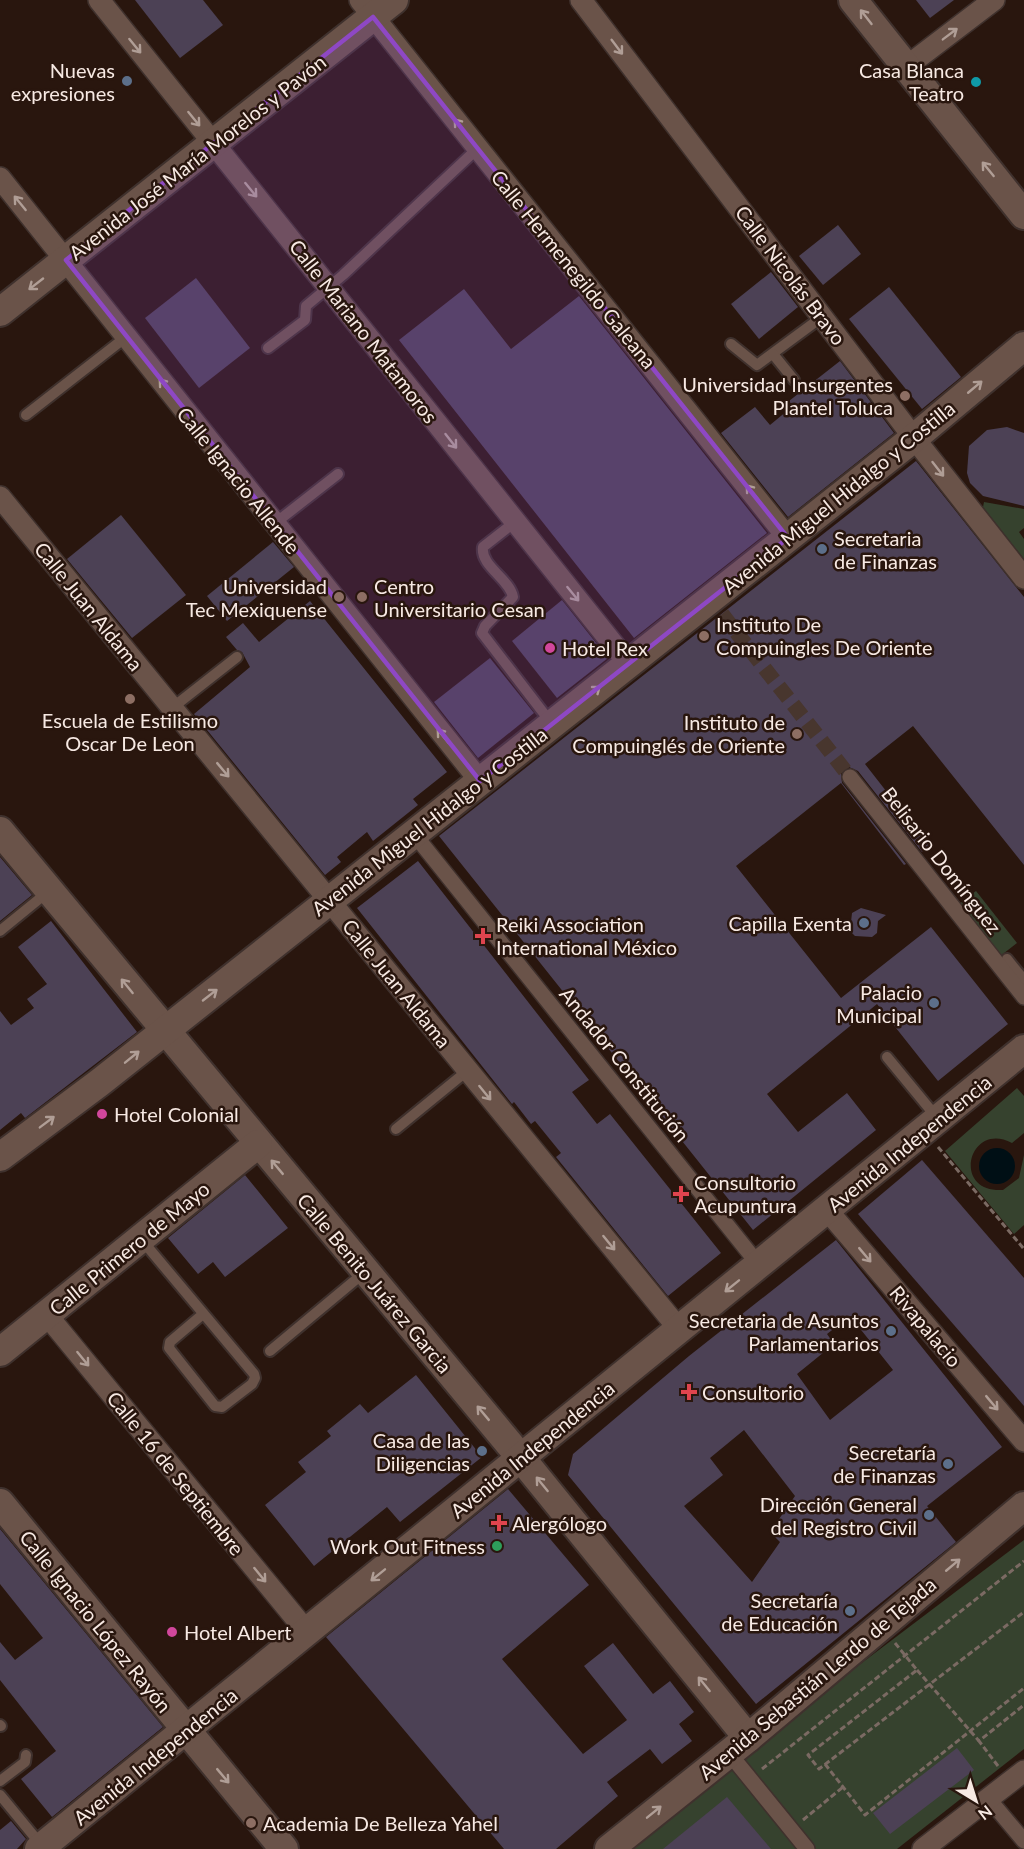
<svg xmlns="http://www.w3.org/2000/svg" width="1024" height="1849" viewBox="0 0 1024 1849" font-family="Lato,sans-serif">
  <rect width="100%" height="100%" fill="#29160e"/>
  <g fill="#36422e">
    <polygon points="984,502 1024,509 1024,528 1019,532 1024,539 1024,559 983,507"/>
    <polygon points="976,891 1017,943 999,957 958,905"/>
    <path d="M1017 1088 1024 1096V1133L1012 1143C969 1120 950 1193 1003 1190L1019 1178 1024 1155V1225L1014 1234 945 1151Z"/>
    <polygon points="1024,1540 1024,1749 897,1849 629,1849 752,1746"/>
  </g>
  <circle fill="#000f15" cx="997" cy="1166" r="18"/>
  <g fill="#4c4155" fill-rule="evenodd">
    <polygon points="135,0 203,0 223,25 180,58"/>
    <polygon points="916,0 954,0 930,18"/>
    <polygon points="838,225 861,254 823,285 799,256"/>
    <polygon points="771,272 798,307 759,339 731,304"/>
    <polygon points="196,278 250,348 199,388 145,318"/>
    <polygon points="889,287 961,377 922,409 849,319"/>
    <polygon points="464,289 511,349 579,296 767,533 634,638 399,340"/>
    <polygon points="840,361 894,433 788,517 721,433 755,407 770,425 793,406 789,401"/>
    <polygon points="1007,427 1024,433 1024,506 983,496 970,483 967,473 969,446 987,430"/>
    <polygon points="916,461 1024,597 1024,865 913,726 865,764 929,846 922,852 858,771 849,767 841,773 842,783 906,864 904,865 841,783 736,866 841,998 931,927 1008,1024 938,1081 877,1004 767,1094 798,1132 847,1093 876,1130 753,1230 439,836"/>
    <polygon points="121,515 186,595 132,638 67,559"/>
    <polygon points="273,542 294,567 227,621 207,596"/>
    <polygon points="562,600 608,658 557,698 512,641"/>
    <polygon points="310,601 447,772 413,799 418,805 373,841 367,832 337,857 341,862 325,875 194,714 250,667 242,652 237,650 226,637 243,623 259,642"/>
    <polygon points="490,658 534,713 478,758 434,702"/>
    <polygon points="0,857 32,895 0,921"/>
    <polygon points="418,861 589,1080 572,1092 597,1124 610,1114 721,1253 668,1296 556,1157 561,1153 535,1121 531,1124 514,1102 512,1104 357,908"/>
    <polygon points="861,908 886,915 878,921 877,933 872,937 855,936 850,931 852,913"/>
    <polygon points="51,921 137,1032 25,1118 21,1113 0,1130 0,1011 11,1025 34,1008 27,999 47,984 18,947"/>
    <polygon points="922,1160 1024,1278 1024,1406 858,1214"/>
    <polygon points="245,1175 288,1228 225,1277 213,1262 198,1274 168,1238"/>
    <path d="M836 1240 1002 1447 927 1506 956 1542 756 1704 568 1475 573 1454 689 1356ZM850 1316 893 1370 830 1420 797 1374 834 1344 827 1334ZM744 1430 795 1496 770 1532 780 1542 752 1582 684 1506 723 1475 710 1458Z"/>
    <polygon points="416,1375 482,1457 400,1522 387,1507 314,1566 265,1505 306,1472 298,1462 331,1436 327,1431 360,1404 368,1413"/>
    <polygon points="508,1489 589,1585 502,1659 583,1754 627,1720 584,1666 613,1643 653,1694 670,1681 694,1712 679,1724 692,1741 662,1764 650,1749 607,1782 618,1796 556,1849 504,1849 326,1637"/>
    <polygon points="0,1529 163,1727 52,1817 21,1779 56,1751 0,1680 0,1642 15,1660 43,1638 0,1584"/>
    <polygon points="957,1748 974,1770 890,1834 873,1813"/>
    <polygon points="727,1797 771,1849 663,1849"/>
    <polygon points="11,1821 26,1839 17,1849 0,1849 0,1830"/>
  </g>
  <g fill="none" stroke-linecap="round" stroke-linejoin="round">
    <polyline stroke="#48362e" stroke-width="15" stroke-dasharray="15 8" stroke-linecap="butt" points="722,614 850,777"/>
    <g stroke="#3f312d" stroke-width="14">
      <g id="service">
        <polyline points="731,344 757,365 822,317"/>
        <polyline points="268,348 305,320 306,306 343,275 478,148"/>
        <polyline points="773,354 794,380"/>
        <polyline points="26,415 126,337"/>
        <path d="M515 522 483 547C480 566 510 579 513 597L485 626 482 633 552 724"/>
        <polyline points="274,524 338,474"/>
        <polyline points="172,708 237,657"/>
        <polyline points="0,931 49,891"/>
        <polyline points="1007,959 1024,980"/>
        <polyline points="887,1057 938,1119"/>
        <polyline points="396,1129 467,1071"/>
        <polyline points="141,1239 254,1374 255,1378 252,1384 222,1407 215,1406 169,1348 170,1342 203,1314"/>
        <polyline points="270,1351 365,1272"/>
        <polyline points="0,1725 1,1726"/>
        <polyline points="0,1781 25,1762 26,1755"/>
        <polyline points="0,1795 42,1846"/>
      </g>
    </g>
    <g stroke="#3f312d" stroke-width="18">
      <g id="pedestrian">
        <polyline points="850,777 1024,997"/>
        <polyline points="414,834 759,1265"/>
        <polyline points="729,1753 807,1849"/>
        <polyline points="988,1798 1024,1841"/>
      </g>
    </g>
    <g stroke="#3f312d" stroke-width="24">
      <g id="minor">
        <polyline points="99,0 629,664"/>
        <polyline points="360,0 788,538"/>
        <polyline points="581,0 914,438 1024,578"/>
        <polyline points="906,67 994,0"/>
        <polyline points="0,178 480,781"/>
        <polyline points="0,497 679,1329"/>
        <polyline points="827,1210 1024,1441"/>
        <polyline points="46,1314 307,1632"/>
        <polyline points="923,1849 1024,1771"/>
      </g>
    </g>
    <g stroke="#3f312d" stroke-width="32">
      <g id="secondary">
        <polyline points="853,0 1024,215"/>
        <polyline points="0,312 394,0"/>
        <polyline points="0,831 521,1458 748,1738"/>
        <polyline points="0,1157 99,1083 914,438 1024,346"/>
        <polyline points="0,1352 258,1144"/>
        <polyline points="0,1503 284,1849"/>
        <polyline points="39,1849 1024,1049"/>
        <polyline points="609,1849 748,1738 1024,1506"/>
      </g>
    </g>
    <g stroke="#7b6a63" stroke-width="3" stroke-dasharray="6 3" stroke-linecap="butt">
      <polyline points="938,1147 1024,1249"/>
      <polyline points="895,1643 917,1670 808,1755 819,1769 1024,1612"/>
      <polyline points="825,1764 865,1815 1024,1688"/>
      <polyline points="998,1766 979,1741 1024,1705"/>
      <polyline points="762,1769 1024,1561"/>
      <polyline points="803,1820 843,1787"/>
    </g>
    <use href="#service" stroke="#6a5349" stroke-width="10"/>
    <use href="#pedestrian" stroke="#6a5349" stroke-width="15"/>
    <use href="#minor" stroke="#6a5349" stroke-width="21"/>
    <use href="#secondary" stroke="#6a5349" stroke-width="28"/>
    <polyline stroke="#7b6a63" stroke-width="3" stroke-dasharray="6 3" stroke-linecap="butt" points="917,1670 979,1741"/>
  </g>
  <defs><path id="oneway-shaft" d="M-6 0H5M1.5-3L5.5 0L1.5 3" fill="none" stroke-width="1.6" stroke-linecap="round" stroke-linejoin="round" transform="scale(1.5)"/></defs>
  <g stroke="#b09e96">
    <use href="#oneway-shaft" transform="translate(866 17) rotate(-128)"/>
    <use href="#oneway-shaft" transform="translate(950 34) rotate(-37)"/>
    <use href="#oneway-shaft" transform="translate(135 46) rotate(51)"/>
    <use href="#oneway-shaft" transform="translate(617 47) rotate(53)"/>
    <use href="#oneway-shaft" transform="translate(194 119) rotate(51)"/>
    <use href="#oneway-shaft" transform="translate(460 126) rotate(-129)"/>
    <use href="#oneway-shaft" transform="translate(988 169) rotate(-129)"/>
    <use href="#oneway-shaft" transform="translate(251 190) rotate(51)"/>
    <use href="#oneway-shaft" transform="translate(20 203) rotate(-129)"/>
    <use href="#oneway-shaft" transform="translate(36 284) rotate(142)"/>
    <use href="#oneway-shaft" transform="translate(165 386) rotate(-129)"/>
    <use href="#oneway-shaft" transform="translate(975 387) rotate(-40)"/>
    <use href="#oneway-shaft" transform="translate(451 441) rotate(52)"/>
    <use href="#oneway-shaft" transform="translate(938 469) rotate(52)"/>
    <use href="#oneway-shaft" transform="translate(752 492) rotate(-129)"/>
    <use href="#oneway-shaft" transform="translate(573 594) rotate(51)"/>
    <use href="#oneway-shaft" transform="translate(593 692) rotate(-38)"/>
    <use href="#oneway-shaft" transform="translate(443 736) rotate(-129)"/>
    <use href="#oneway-shaft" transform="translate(223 770) rotate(50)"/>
    <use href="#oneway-shaft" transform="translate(127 986) rotate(-129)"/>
    <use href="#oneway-shaft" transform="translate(210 995) rotate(-38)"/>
    <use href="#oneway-shaft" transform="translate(132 1057) rotate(-39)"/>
    <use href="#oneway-shaft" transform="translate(485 1093) rotate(51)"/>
    <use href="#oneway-shaft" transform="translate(47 1122) rotate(-37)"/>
    <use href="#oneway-shaft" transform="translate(277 1167) rotate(-130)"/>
    <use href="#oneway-shaft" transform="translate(609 1243) rotate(51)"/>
    <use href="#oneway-shaft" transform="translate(865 1255) rotate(50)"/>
    <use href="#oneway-shaft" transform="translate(732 1286) rotate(141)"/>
    <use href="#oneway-shaft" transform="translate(83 1359) rotate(51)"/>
    <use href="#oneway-shaft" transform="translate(992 1403) rotate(50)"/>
    <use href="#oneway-shaft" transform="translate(483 1413) rotate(-130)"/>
    <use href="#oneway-shaft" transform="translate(542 1484) rotate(-129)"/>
    <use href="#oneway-shaft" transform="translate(953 1565) rotate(-40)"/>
    <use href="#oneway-shaft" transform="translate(260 1575) rotate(51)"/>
    <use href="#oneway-shaft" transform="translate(378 1575) rotate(141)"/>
    <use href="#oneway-shaft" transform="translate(704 1684) rotate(-129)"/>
    <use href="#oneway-shaft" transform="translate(223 1776) rotate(50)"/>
    <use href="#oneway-shaft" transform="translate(654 1812) rotate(-39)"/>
  </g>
  <path fill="#8e48c4" fill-opacity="0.2" stroke="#8e48c4" stroke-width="4.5" stroke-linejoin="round" d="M373 17 788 538 480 781 66 260Z"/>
  <g fill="#5c6f8a" stroke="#29160e" stroke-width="2">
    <circle cx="127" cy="81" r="6"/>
    <circle cx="822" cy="549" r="6"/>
    <circle cx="864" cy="923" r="6"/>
    <circle cx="934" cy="1003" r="6"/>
    <circle cx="891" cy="1331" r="6"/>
    <circle cx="482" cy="1451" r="6"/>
    <circle cx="948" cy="1464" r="6"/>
    <circle cx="929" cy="1515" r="6"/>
    <circle cx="850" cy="1611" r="6"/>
  </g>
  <circle fill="#0f9aa8" stroke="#29160e" stroke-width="2" cx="976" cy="82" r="6"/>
  <g fill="#8d6e63" stroke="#29160e" stroke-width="2">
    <circle cx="905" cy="396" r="6"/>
    <circle cx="339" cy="597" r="6"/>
    <circle cx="362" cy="597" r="6"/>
    <circle cx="704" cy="636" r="6"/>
    <circle cx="130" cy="699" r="6"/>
    <circle cx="797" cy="734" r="6"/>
    <circle cx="251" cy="1823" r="6"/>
  </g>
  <g fill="#d1479c" stroke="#29160e" stroke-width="2">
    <circle cx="550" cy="648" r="6"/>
    <circle cx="102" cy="1114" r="6"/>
    <circle cx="172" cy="1632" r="6"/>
  </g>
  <g fill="#e0444e" stroke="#29160e" stroke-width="2">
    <path d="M480 927h6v6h6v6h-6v6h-6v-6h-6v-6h6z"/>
    <path d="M678 1185h6v6h6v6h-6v6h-6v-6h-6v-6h6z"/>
    <path d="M686 1383h6v6h6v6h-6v6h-6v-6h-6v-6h6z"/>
    <path d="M496 1514h6v6h6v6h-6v6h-6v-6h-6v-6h6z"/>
  </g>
  <circle fill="#2e9e5b" stroke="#29160e" stroke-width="2" cx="497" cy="1546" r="6"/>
  <g text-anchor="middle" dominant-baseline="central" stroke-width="5" stroke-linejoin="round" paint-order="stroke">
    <g font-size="20" fill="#f7e9e3" stroke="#29160e" text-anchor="end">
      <text x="115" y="70">Nuevas<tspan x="115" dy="23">expresiones</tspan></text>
      <text x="964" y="70">Casa Blanca<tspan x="964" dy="23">Teatro</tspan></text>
      <text x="893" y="384">Universidad Insurgentes<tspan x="893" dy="23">Plantel Toluca</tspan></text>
      <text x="834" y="538" text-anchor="start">Secretaria<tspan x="834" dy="23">de Finanzas</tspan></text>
      <text x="327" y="586">Universidad<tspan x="327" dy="23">Tec Mexiquense</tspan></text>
      <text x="374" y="586" text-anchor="start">Centro<tspan x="374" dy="23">Universitario Cesan</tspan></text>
      <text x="716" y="624" text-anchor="start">Instituto De<tspan x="716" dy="23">Compuingles De Oriente</tspan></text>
      <text x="562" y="648" text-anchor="start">Hotel Rex</text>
      <text x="130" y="720" text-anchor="middle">Escuela de Estilismo<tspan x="130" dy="23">Oscar De Leon</tspan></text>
      <text x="785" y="722">Instituto de<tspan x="785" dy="23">Compuinglés de Oriente</tspan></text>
      <text x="852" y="923">Capilla Exenta</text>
      <text x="496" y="924" text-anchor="start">Reiki Association<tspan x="496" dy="23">International México</tspan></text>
      <text x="922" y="992">Palacio<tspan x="922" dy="23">Municipal</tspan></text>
      <text x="114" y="1114" text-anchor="start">Hotel Colonial</text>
      <text x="694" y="1182" text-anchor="start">Consultorio<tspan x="694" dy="23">Acupuntura</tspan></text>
      <text x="879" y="1320">Secretaria de Asuntos<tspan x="879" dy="23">Parlamentarios</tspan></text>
      <text x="702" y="1392" text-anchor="start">Consultorio</text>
      <text x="470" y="1440">Casa de las<tspan x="470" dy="23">Diligencias</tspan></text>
      <text x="936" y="1452">Secretaría<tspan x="936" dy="23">de Finanzas</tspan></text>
      <text x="917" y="1504">Dirección General<tspan x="917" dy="23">del Registro Civil</tspan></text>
      <text x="512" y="1523" text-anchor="start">Alergólogo</text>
      <text x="485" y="1546">Work Out Fitness</text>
      <text x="838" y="1600">Secretaría<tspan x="838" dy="23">de Educación</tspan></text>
      <text x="184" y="1632" text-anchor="start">Hotel Albert</text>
      <text x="263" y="1823" text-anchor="start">Academia De Belleza Yahel</text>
    </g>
    <g font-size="20" fill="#f7e9e3" stroke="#29160e">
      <text transform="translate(197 157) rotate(-38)">Avenida José María Morelos y Pavón</text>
      <text transform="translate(574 269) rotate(51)">Calle Hermenegildo Galeana</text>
      <text transform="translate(791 275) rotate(53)">Calle Nicolás Bravo</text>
      <text transform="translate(364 331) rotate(52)">Calle Mariano Matamoros</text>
      <text transform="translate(239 480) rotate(51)">Calle Ignacio Allende</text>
      <text transform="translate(838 497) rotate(-39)">Avenida Miguel Hidalgo y Costilla</text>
      <text transform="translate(89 606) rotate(51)">Calle Juan Aldama</text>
      <text transform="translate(429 821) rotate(-38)">Avenida Miguel Hidalgo y Costilla</text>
      <text transform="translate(942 860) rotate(52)">Belisario Domínguez</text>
      <text transform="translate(397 983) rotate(51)">Calle Juan Aldama</text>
      <text transform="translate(625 1064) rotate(51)">Andador Constitución</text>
      <text transform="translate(909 1143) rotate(-39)">Avenida Independencia</text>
      <text transform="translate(129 1248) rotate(-39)">Calle Primero de Mayo</text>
      <text transform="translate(375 1283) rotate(50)">Calle Benito Juárez Garcia</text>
      <text transform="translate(926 1326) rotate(50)">Rivapalacio</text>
      <text transform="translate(532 1449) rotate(-39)">Avenida Independencia</text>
      <text transform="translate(176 1473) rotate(51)">Calle 16 de Septiembre</text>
      <text transform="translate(96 1621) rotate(51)">Calle Ignacio López Rayón</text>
      <text transform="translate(817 1678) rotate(-40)">Avenida Sebastián Lerdo de Tejada</text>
      <text transform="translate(155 1756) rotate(-39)">Avenida Independencia</text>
    </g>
  </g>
  <g transform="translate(976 1801) rotate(142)" stroke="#29160e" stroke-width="4.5" paint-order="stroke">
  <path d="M0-4.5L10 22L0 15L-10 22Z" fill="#f7e9e3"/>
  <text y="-9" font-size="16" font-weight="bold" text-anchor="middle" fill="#f7e9e3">N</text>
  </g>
</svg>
